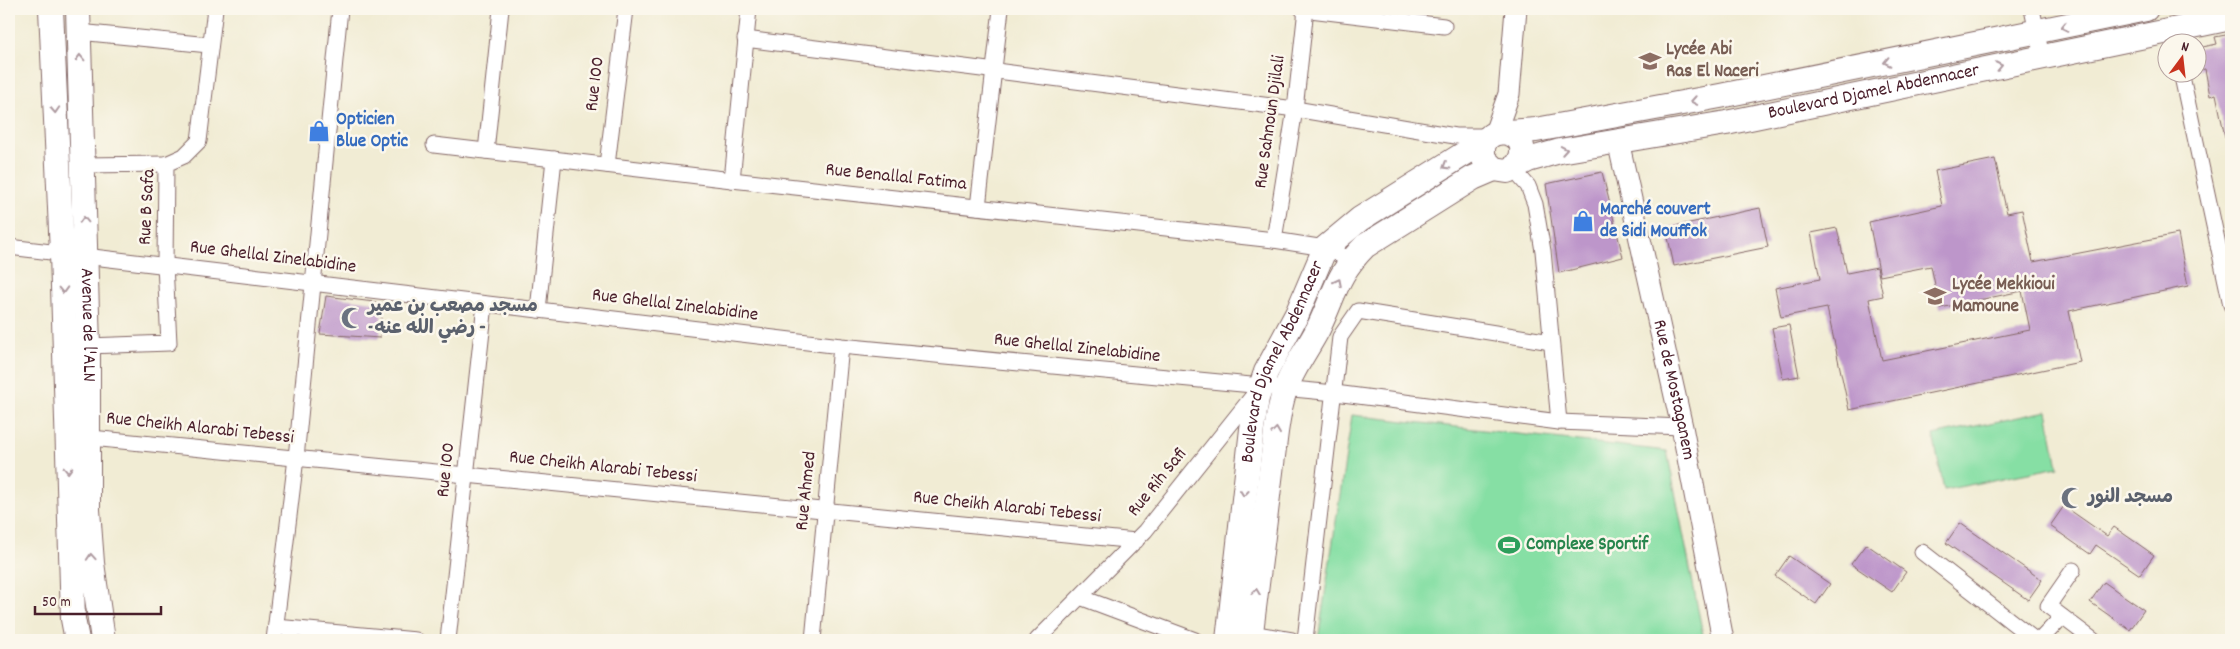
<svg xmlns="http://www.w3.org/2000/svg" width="2240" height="649" viewBox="0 0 2240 649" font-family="Dekko,'Playpen Sans Arabic',sans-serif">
  <rect width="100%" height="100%" fill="#fbf7ec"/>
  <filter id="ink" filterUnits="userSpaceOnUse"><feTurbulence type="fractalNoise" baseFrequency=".02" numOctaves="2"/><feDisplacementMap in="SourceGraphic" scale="10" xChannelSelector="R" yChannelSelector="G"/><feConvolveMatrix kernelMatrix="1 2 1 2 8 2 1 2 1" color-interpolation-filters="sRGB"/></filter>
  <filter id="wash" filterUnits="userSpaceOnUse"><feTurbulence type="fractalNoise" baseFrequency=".0096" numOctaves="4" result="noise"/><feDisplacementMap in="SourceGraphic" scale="20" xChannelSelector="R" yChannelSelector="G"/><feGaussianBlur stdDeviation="1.12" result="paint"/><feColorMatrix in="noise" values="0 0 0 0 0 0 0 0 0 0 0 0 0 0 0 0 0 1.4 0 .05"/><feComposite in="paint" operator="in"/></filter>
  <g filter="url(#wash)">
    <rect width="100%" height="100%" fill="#f1ecd4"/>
    <g fill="#86dfa4" stroke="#687f68">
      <polygon points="2047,411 2058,467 1944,490 1933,435"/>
      <polygon points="1352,415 1667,451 1704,640 1318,640"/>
    </g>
    <g id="blocks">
      <g fill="#bd96ca">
        <polygon points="2231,34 2231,136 2225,137 2216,94 2210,96 2205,69 2198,70 2198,48 2217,44 2215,37"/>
        <polygon points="1995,159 2007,213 2022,210 2033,262 2178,234 2188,286 2069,311 2080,362 1849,410 1827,308 1781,317 1775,288 1820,279 1811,233 1837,228 1847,273 1877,267 1883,296 1869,299 1882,360 2030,330 2022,291 1940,308 1931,266 1880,276 1869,222 1942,206 1935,171"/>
        <polygon points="1602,172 1623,257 1559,273 1546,184"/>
        <polygon points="1760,208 1768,247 1674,266 1666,228"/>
        <polygon points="326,296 382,303 380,338 320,334"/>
        <polygon points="1789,325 1799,376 1783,379 1772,328"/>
        <polygon points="2064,506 2107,536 2114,527 2154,555 2140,575 2096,545 2090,554 2050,526"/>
        <polygon points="1960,523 2042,580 2028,600 1946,543"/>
        <polygon points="1866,544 1906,572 1892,592 1851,564"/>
        <polygon points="1789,556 1830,584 1816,604 1775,576"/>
        <polygon points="2104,582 2144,610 2130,630 2090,602"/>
      </g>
    </g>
  </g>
  <g filter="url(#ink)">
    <use href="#blocks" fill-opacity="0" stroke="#846766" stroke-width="1"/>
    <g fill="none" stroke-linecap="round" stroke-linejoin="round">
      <g stroke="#846766" stroke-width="17">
        <g id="street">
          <polyline points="1302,9 1444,26"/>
          <polyline points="2032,9 2042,57"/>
          <polyline points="79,32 209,45"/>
          <polyline points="745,39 1295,109 1455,136 1489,136"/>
          <polyline points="2181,72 2231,305"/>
          <polyline points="434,145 732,180 1274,240 1325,248 1351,260"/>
          <polyline points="486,151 501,9"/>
          <polyline points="83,165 166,164"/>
          <polyline points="607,165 626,9"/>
          <polyline points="1513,169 1528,186 1535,204 1543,251 1559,422"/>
          <polyline points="732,180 749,9"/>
          <polyline points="978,207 1001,9"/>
          <polyline points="1274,240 1295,109 1306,9"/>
          <polyline points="9,247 841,346 1335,393 1559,422 1682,427"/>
          <polyline points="538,310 554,159"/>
          <polyline points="88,346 169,343 165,265 166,164 184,156 199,141 215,9"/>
          <polyline points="81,437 1136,541"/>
          <polyline points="1922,552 2035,640"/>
          <polyline points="2073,570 2048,606 2093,640"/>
          <polyline points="1080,597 1195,640"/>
          <polyline points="276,627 416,640"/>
          <polyline points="1251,633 1292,640"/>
          <polyline points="274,640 296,458 340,9"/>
          <polyline points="448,640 485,304"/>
          <polyline points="813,640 841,346"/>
          <polyline points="1037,640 1145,531 1256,392"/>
          <polyline points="1305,640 1340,337 1358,311 1551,342"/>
          <polyline points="2040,640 2062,617"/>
        </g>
      </g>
      <g stroke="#846766" stroke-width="23">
        <g id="secondary">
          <polyline points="2190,9 2193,26"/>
          <polyline points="1495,133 1509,94 1516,9"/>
          <path id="s1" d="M1618 141 1682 427 1723 640"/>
        </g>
      </g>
      <g stroke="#846766" stroke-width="26">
        <g id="primary">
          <polyline points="51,9 62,253 73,619 77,640"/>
          <path id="s2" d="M78 9 88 346V510L92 563 103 640"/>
          <polyline points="1508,132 1536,130 1720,96 2146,9"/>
          <path id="s3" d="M1518 164C1539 127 1474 119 1484 159L1494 169 1507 171 1528 160 1560 151 1726 123 2231 18"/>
          <path id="s4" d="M1228 640 1252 429 1257 398 1266 372 1297 314 1325 248 1360 219 1486 140"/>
          <path d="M1250 640 1276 432C1278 418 1280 404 1285 390 1293 368 1307 350 1318 329 1335 294 1336 275 1365 246L1473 178 1494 169"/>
        </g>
      </g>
      <use href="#street" stroke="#fff" stroke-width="15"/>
      <use href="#secondary" stroke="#fff" stroke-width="21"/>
      <use href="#primary" stroke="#fff" stroke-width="24"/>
    </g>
    <defs><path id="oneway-chevron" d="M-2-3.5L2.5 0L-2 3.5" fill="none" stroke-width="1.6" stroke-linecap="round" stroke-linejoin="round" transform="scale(1.25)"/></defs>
    <g stroke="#ae9aa0">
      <use href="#oneway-chevron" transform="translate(2064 27) rotate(168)"/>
      <use href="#oneway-chevron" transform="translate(80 58) rotate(-92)"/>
      <use href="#oneway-chevron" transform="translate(1887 62) rotate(168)"/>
      <use href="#oneway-chevron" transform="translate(1999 66) rotate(-12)"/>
      <use href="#oneway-chevron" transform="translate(1694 101) rotate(170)"/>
      <use href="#oneway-chevron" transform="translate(55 110) rotate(87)"/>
      <use href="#oneway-chevron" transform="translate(1564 150) rotate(-10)"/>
      <use href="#oneway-chevron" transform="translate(1446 166) rotate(149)"/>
      <use href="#oneway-chevron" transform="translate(84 220) rotate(-92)"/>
      <use href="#oneway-chevron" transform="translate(1338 282) rotate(-63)"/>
      <use href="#oneway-chevron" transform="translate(63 290) rotate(88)"/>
      <use href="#oneway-chevron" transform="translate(1276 431) rotate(-82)"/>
      <use href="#oneway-chevron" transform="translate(68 470) rotate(88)"/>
      <use href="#oneway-chevron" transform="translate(1244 493) rotate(96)"/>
      <use href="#oneway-chevron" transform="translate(91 557) rotate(-94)"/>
      <use href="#oneway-chevron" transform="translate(1256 592) rotate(-83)"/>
    </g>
  </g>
  <defs>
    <g id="school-bare" transform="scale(1.725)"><path d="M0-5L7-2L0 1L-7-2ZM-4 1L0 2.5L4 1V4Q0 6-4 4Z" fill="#8d6e63" stroke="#fbf7ec" stroke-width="2.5" paint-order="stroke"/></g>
    <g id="shop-bare" transform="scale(1.725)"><path d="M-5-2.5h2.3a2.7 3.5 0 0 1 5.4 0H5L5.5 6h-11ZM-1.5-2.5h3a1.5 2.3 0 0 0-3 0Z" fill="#3f7fe0" stroke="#fbf7ec" stroke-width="2.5" paint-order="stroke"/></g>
    <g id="mosque-bare" transform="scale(1.725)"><path d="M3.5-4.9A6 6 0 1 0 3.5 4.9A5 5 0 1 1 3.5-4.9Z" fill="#6b7280" stroke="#fbf7ec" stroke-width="2.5" paint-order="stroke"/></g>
    <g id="stadium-bare" transform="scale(1.725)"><path d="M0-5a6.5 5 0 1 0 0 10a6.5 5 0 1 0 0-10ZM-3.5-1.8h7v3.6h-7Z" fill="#2e9e5b" stroke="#fbf7ec" stroke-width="2.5" paint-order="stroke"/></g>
  </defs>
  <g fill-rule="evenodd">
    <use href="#school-bare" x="1650" y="61"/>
    <use href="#shop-bare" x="319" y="131"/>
    <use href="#shop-bare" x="1583" y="221"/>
    <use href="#school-bare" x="1935" y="296"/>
    <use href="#mosque-bare" x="352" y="318"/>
    <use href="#mosque-bare" x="2072" y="498"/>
    <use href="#stadium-bare" x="1509" y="545"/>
  </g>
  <g text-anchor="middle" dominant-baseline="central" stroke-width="5" stroke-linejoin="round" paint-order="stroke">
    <g font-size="19" font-weight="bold" fill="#785e54" stroke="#fbf7ec" text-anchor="start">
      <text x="1666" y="50">Lycée Abi<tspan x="1666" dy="22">Ras El Naceri</tspan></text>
      <text x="1952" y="285">Lycée Mekkioui<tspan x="1952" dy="22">Mamoune</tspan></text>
    </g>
    <g font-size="19" fill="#4a1f2b" stroke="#fbf7ec">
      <text transform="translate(596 84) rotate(-83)">Rue 100</text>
      <text stroke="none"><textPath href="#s3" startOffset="486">Boulevard Djamel Abdennacer</textPath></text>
      <text transform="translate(1271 122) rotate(-82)">Rue Sahnoun Djilali</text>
      <text transform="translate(896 178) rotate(6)">Rue Benallal Fatima</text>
      <text transform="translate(148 207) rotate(-87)">Rue B Safa</text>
      <text transform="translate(273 258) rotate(7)">Rue Ghellal Zinelabidine</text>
      <text transform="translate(675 306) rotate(7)">Rue Ghellal Zinelabidine</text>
      <text stroke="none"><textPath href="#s2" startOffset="316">Avenue de l'ALN</textPath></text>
      <text transform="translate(1077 349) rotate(6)">Rue Ghellal Zinelabidine</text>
      <text stroke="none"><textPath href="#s4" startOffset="286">Boulevard Djamel Abdennacer</textPath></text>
      <text stroke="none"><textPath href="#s1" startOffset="255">Rue de Mostaganem</textPath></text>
      <text transform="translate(200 429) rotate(6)">Rue Cheikh Alarabi Tebessi</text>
      <text transform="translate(603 468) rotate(6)">Rue Cheikh Alarabi Tebessi</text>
      <text transform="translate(447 470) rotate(-84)">Rue 100</text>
      <text transform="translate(1158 483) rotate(-51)">Rue Rih Safi</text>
      <text transform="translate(807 491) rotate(-84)">Rue Ahmed</text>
      <text transform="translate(1007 508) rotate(6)">Rue Cheikh Alarabi Tebessi</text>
    </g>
    <g font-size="19" font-weight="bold" fill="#366cbe" stroke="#fbf7ec" text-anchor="start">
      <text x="336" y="120">Opticien<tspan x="336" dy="22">Blue Optic</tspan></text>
      <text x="1600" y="210">Marché couvert<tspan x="1600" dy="22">de Sidi Mouffok</tspan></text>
    </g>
    <g font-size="19" font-weight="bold" fill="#5b616d" stroke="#fbf7ec" text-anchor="start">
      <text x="368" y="307">مسجد مصعب بن عمير<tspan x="368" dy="22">-رضي الله عنه -</tspan></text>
      <text x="2088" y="498">مسجد النور</text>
    </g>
    <g font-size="19" font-weight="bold" fill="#27864d" stroke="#fbf7ec" text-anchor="start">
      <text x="1526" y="545">Complexe Sportif</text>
    </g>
  </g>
  <rect width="2240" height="649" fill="none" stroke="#fbf7ec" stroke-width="30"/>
  <g transform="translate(2182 58) rotate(15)"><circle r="24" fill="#fbf7ec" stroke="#b4a19f"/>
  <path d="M0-4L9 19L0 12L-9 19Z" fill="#c8321e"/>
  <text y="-8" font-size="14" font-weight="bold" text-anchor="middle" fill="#4a1f2b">N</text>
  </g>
  <path d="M35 606v8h126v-8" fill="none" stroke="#4a1f2b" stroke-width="2.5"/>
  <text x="42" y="606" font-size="15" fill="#4a1f2b" stroke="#fbf7ec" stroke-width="4" paint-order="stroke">50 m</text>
</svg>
